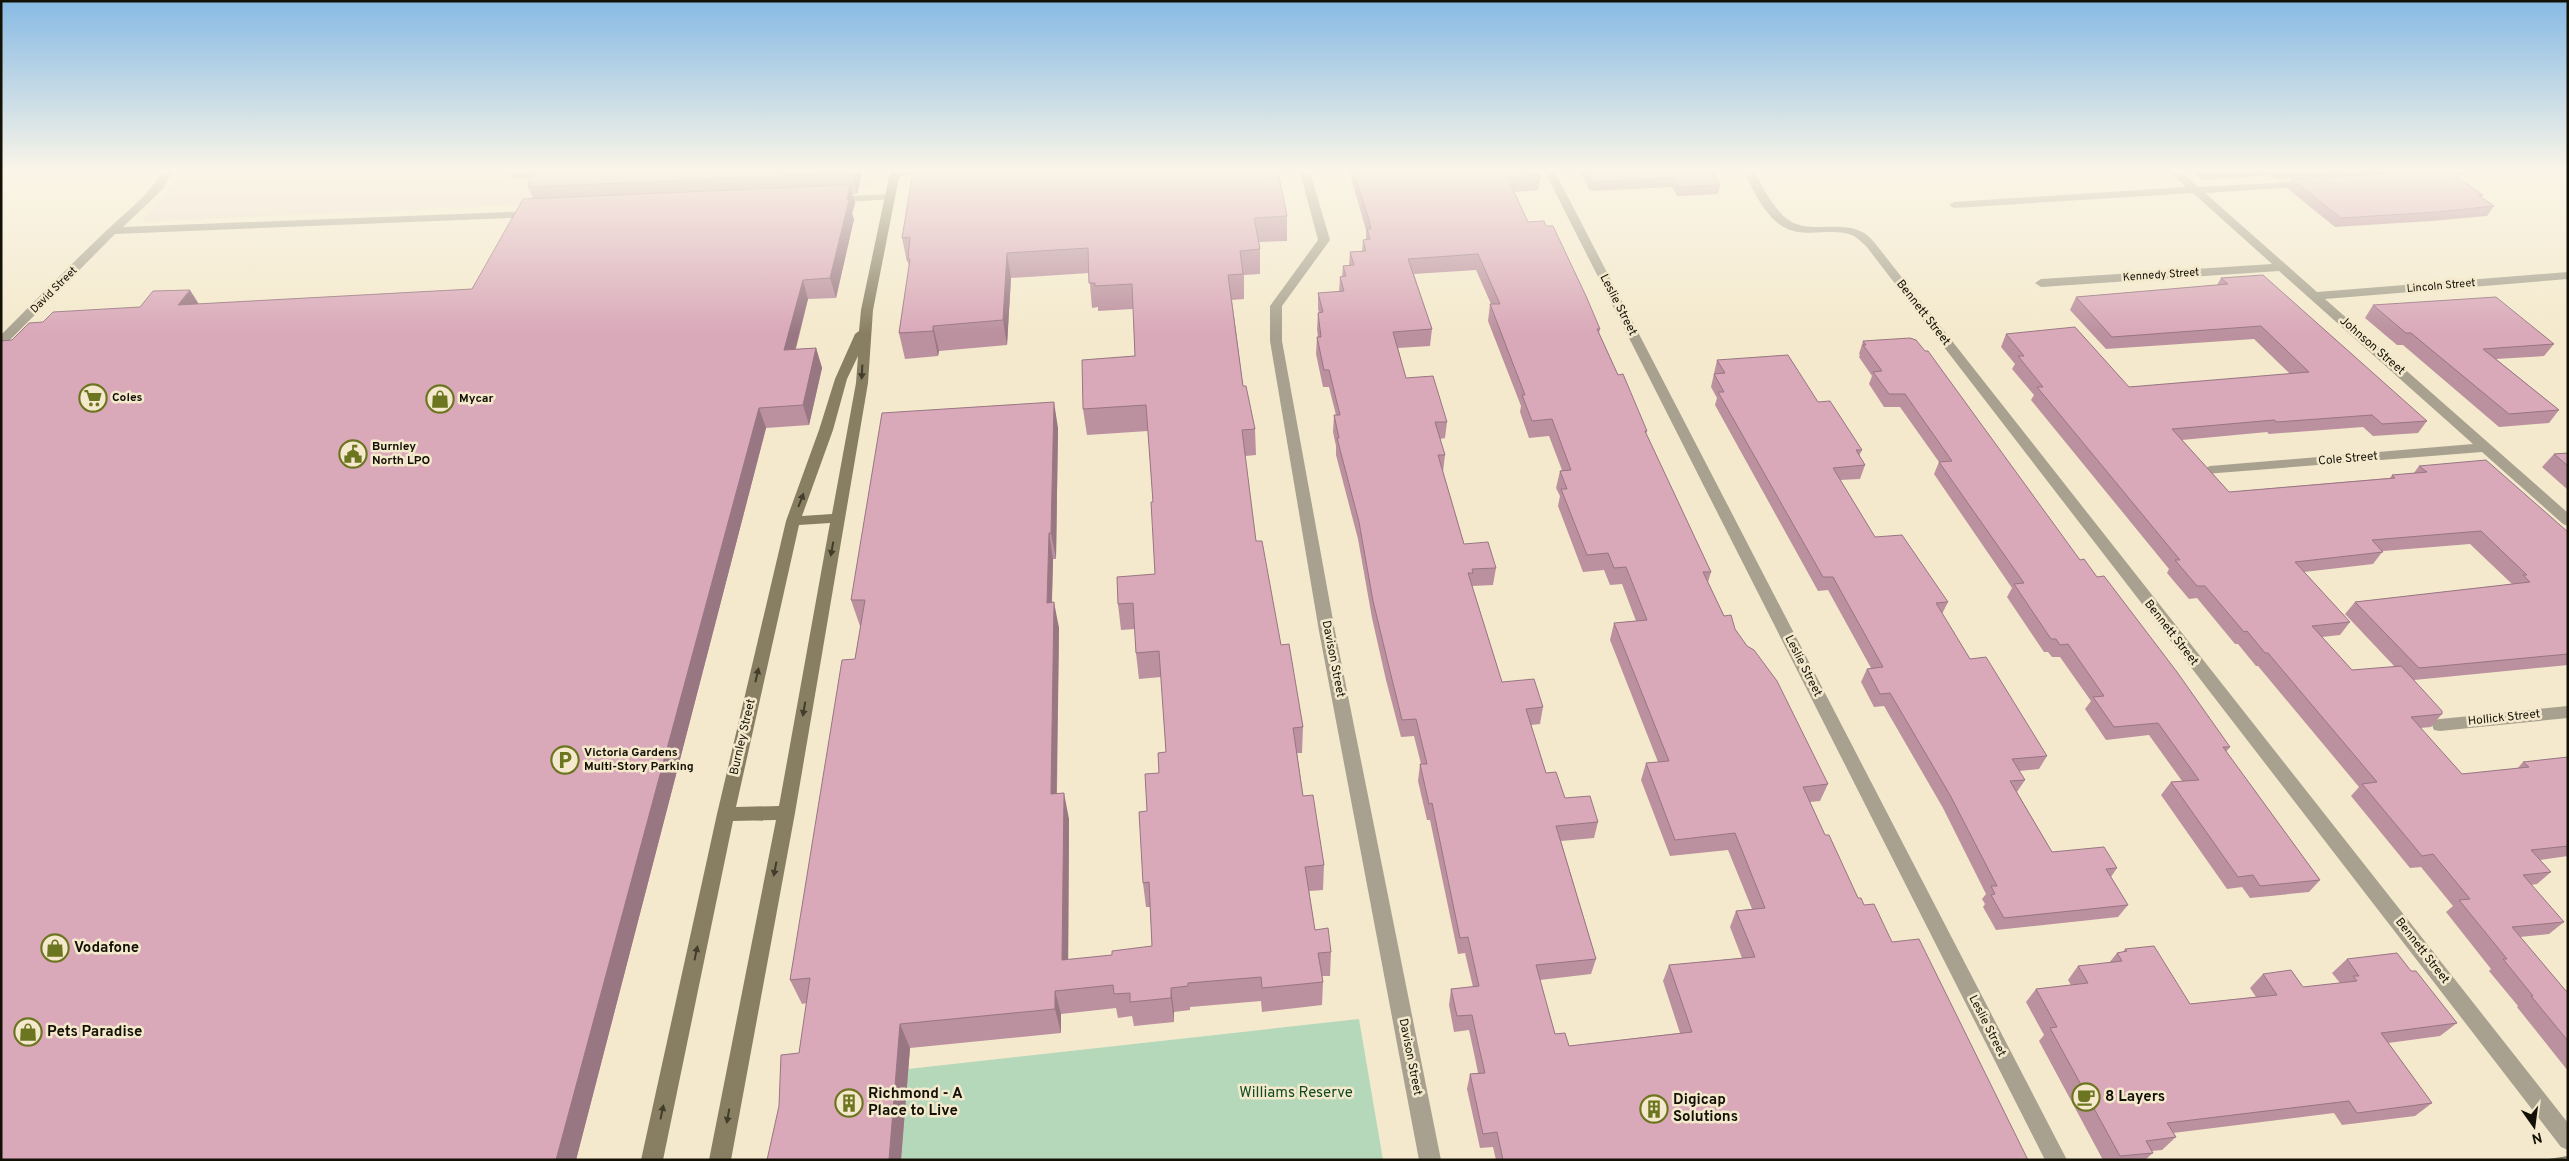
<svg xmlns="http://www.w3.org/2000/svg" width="2569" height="1161" viewBox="0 0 2569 1161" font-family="Overpass,sans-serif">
  <rect width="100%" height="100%" fill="#f4e9cc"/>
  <polygon fill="#eedccb" points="186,172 881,172 877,188 141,222"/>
  <polygon fill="#b5d8bb" points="1359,1019 1383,1160 901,1160 908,1069"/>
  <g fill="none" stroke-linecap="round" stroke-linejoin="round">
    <g fill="#a8a18f" fill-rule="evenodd">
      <path d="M162 172H172L163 189 123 227 533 211 539 214 533 217 115 234 5 345 1 346V335C36 300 71 264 107 230 127 211 148 196 162 172Z"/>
      <polygon points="891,172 924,172 919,175 895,176 891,175"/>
      <polygon points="1300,172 1310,172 1330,240 1282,306 1282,341 1335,631 1441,1160 1419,1160 1319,631 1270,341 1270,306 1318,240"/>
      <polygon points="1545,172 1555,172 2067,1160 2045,1160"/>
      <path d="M1744 172H1754C1764 188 1772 207 1787 219 1808 235 1839 220 1862 232 1867 234 1870 238 1874 242L2568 1123V1150L2561 1147 1866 246C1862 243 1859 239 1854 236 1832 226 1804 240 1782 226 1764 215 1753 189 1744 172Z"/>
      <polygon points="2170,172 2181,172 2198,187 2314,181 2315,183 2310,186 2205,193 2317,292 2568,272 2568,279 2325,299 2568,513 2568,526 2563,524 2482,452 2205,474 2203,471 2205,468 2210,466 2473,444 2279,271 2041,287 2035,283 2041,279 2272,264 2193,193 1954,208 1949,205 1954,202 2186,187"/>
      <polygon points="2427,172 2469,172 2464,175 2431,177 2427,176"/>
      <polygon points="889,194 893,195 893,199 833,203 828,200 833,197"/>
      <polygon points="2568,706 2568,718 2440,731 2434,730 2432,725 2434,720 2440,719"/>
    </g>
    <path fill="#887f63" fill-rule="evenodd" d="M890 172H900L873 310 868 383 795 813 731 1160H709L776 820 733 821 663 1160H641L717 814 786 521 819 430 835 379 855 334 859 331 861 310ZM858 356 856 383 832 514 802 516 833 430 847 379ZM830 523 779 806 736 807 799 525Z"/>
    <polyline stroke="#837c68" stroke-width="2" points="2549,1160 2568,1157"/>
  </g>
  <g fill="#bb909f" fill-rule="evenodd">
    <polygon points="509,172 862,172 857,194 852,194 855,203 852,214 854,219 836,298 808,299 796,349 816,348 822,368 809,425 766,428 576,1160 1,1160 12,340 43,322 199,304 472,289 533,198 528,187 529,186 528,183 531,178 512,178"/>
    <path d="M1350 172H1539L1541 175 1538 190 1514 192 1528 222 1600 329 1599 333 1618 375 1647 431 1646 434 1711 572 1708 582 1724 616 1735 629 1828 784 1820 801 1810 802 1825 835 1858 898 1892 942 2028 1160H1496L1493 1147 1480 1148 1467 1089 1470 1074 1478 1073 1475 1058 1469 1030 1454 1032 1449 1005 1451 989 1473 987 1465 953 1458 954 1430 820H1427L1418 781 1420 764H1421L1414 736 1401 737 1386 680 1372 618 1358 539 1336 455V446L1333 432 1334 415H1336L1329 387H1323L1316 354 1317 337H1318L1317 329 1318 313H1319L1318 309V293L1339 292 1340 277 1342 276 1343 266 1349 265 1350 252 1362 251 1363 240H1366V230L1350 174ZM1476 270 1491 304H1490L1488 321 1521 406 1520 412 1529 438 1549 436 1562 470 1560 471 1556 488 1560 496 1558 506 1583 572 1604 570 1610 585 1622 584 1636 621 1614 623 1610 640 1658 762 1646 763 1641 780 1670 856 1728 850 1752 909 1736 911 1730 927 1742 958 1669 965 1663 981 1680 1033 1569 1046 1555 1034 1540 980 1591 974 1596 959 1561 841 1594 838 1598 822 1565 798 1546 773 1531 725 1540 724 1543 707 1502 682 1472 586 1493 585 1496 568 1464 544 1443 472 1445 455 1440 439 1445 438 1447 422 1406 378 1398 348 1430 346 1432 329 1414 274Z"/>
    <polygon points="1580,172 1718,172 1717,175 1713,175 1720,185 1718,194 1677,196 1672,187 1590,191"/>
    <polygon points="2194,172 2400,172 2276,179 2271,175 2203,180"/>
    <polygon points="2292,179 2483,195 2481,198 2494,206 2487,216 2431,221 2335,227 2287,188"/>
    <polygon points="1287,216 1287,241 1259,242 1260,249 1260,274 1244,275 1244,299 1232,300 1243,386 1255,429 1256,455 1245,456 1256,541 1281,645 1303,727 1302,753 1297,753 1303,796 1324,865 1323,890 1309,891 1315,930 1331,952 1330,976 1322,976 1323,982 1322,1005 1262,1012 1261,1001 1190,1007 1190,1010 1174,1012 1174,1022 1134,1026 1132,1016 1118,1018 1116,1008 1061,1014 1061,1033 910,1048 901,1160 767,1160 799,1053 807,1003 802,1004 790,980 855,659 861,626 860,626 851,600 1058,428 1056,559 1053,559 1052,602 1059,628 1057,794 1069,819 1068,960 1112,955 1152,946 1150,907 1146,907 1143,883 1147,811 1166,752 1161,677 1139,679 1136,653 1135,629 1121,630 1118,604 1155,574 1153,502 1148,431 1087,435 1083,409 1135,356 1133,309 1098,311 1098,307 1092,308 1089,273 1011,278 1007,345 939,351 938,356 905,359 899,333 909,266 908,262 907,262 902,238"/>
    <path d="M2221 278 2427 421 2418 433 2373 436 2363 427 2269 434 2267 432 2182 440 2229 492 2390 478 2392 475 2414 473 2419 466 2568 532V665L2414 680 2442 714 2431 727 2420 728 2462 774 2517 769 2523 762 2568 757V856L2540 860 2551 872 2537 884 2531 885 2564 922 2549 934 2520 937 2566 991H2568V1071L2517 1007 2518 1006 2489 971 2491 969 2446 912 2453 906 2421 867 2410 868 2351 796 2359 787 2258 666H2256L2238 644H2235L2197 598 2189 599 2167 573 2169 569 2031 400 2034 395 2012 369 2015 364 2001 347 2006 334 2129 387 2290 374 2254 339 2106 349 2070 310 2076 297 2217 285ZM2470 544 2512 584 2355 602 2345 614 2395 667 2352 670 2322 637 2340 635 2350 622 2304 572 2373 564 2383 551Z"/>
    <polygon points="2373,305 2554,344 2544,356 2496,359 2559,410 2549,423 2499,427 2403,345 2397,345 2365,318"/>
    <polygon points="1863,341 2080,560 2230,747 2226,752 2320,880 2309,892 2250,898 2242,887 2227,889 2161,795 2171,782 2182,781 2149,735 2106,740 2085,709 2091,701 2060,657 2052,657 2048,652 2044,652 2007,597 2012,588 1934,474 1939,462 1900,407 1884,407 1869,384 1872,376 1859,357 1860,355 1859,354"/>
    <polygon points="1717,360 1818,402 1862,450 1859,456 1865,465 1860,479 1840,480 1875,537 1948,602 1942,614 1970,659 2047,756 2039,769 2019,771 2025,780 2017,792 2052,852 2117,868 2111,877 2128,905 2118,917 1996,930 1983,907 1985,904 1982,899 1986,894 1943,808 1884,706 1874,707 1861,682 1867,669 1871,668 1828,590 1818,591 1715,405 1717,398 1711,387"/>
    <polygon points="2568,453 2568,490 2542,467 2554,454"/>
    <polygon points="2125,949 2190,1004 2256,997 2250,988 2263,974 2303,987 2340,983 2332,973 2347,959 2411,971 2457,1023 2440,1036 2388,1043 2432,1103 2415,1116 2342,1125 2334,1113 2173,1133 2176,1137 2162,1150 2152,1151 2153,1153 2145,1160 2103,1160 2039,1041 2044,1035 2026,1002 2036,989 2071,985 2068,980 2078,966 2109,963 2117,953 2123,952"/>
  </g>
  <g fill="#987682">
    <polygon points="853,172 862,172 857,194 852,173"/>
    <polygon points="850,185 855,203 852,214 854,219 836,298 830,278"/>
    <polygon points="1007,253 1011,278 1007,345 1003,320"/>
    <polygon points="803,280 808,299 790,369 784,350"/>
    <polygon points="190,290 202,309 178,305"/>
    <polygon points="933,326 939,351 938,356 933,331"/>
    <polygon points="816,348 822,368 809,425 803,405"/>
    <polygon points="1054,402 1058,428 1056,559 1051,533"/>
    <polygon points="759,408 766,428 576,1160 556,1160"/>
    <polygon points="1049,533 1053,559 1051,629 1047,603"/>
    <polygon points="1054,602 1059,628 1056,820 1051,794"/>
    <polygon points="1064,793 1069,819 1068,984 1062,960"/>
    <polygon points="1171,988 1174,1012 1174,1022 1171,998"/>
    <polygon points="1055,991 1061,1014 1061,1033 1055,1009"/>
    <polygon points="900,1024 910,1048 901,1160 889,1160"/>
  </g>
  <g fill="#d9a8b9" stroke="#987682" fill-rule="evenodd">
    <polygon points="534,172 853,172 852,173 528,187 531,183 528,183"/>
    <polygon points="913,172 1278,172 1287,216 1254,218 1260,249 1240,251 1243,274 1228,275 1243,386 1246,386 1255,429 1242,430 1256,541 1262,541 1281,645 1289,644 1303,727 1293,728 1303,796 1313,795 1324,865 1305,867 1315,930 1328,928 1331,952 1318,953 1323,982 1262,988 1261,977 1188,983 1188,986 1171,988 1171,998 1130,1002 1130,993 1114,994 1113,985 1055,991 1055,1009 900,1024 889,1160 767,1160 779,1106 781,1055 799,1053 810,978 790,980 842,660 855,659 865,600 851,600 882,413 1054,402 1051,533 1049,533 1047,603 1054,602 1051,794 1064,793 1062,960 1112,955 1112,951 1152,946 1149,882 1143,883 1139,812 1147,811 1145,774 1159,773 1158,753 1166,752 1159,651 1136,653 1133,603 1118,604 1117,577 1155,574 1151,502 1153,502 1146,405 1083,409 1082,360 1135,356 1132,284 1095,286 1095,283 1089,283 1088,248 1007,253 1003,320 933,326 933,331 899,333 910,259 908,259 910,237 902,238"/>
    <path d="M1354 172H1539L1541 175 1507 177 1528 222 1544 221 1546 226H1553L1586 296 1600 329H1597L1618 375 1623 374 1647 431H1645L1711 572H1703L1724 616 1731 615 1735 629 1747 646 1754 650 1777 681 1828 784 1803 787 1825 835H1829L1858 898H1861L1864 905 1874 904 1892 942 1919 939 2028 1160H1503L1497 1132 1483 1134 1470 1074 1485 1073 1478 1043 1472 1015 1457 1016 1451 989 1479 986 1468 937 1460 938 1432 803 1429 804 1420 764H1427L1416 719 1402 720 1388 663 1373 601 1359 522 1337 438H1339L1334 415H1340L1329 370H1324L1317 337H1321L1318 313 1323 312 1318 293 1344 291 1340 277 1346 276 1343 266 1354 265 1350 252 1366 251 1363 240 1370 239 1367 229H1371L1368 217ZM1478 254 1500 304H1490L1525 395H1522L1532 421 1552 419 1571 470 1560 471 1567 489H1561L1587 555 1608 553 1614 568 1626 567 1647 620 1614 623 1669 761 1646 763 1675 840 1735 833 1765 908 1736 911 1755 957 1669 965 1692 1032 1569 1046 1565 1033 1555 1034 1536 965 1596 959 1556 826 1598 822 1590 796 1565 798 1556 772 1546 773 1526 709 1543 707 1534 679 1502 682 1468 573H1473L1472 569 1496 568 1488 542 1464 544 1438 455H1445L1435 422H1447L1433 376 1406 378 1393 332 1432 329 1408 259Z"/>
    <polygon points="1586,172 1711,172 1720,185 1679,187 1673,178 1591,182"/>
    <polygon points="2409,172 2450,172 2483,195 2478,195 2494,206 2437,212 2341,218 2292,179"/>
    <polygon points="850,185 847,199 849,200 830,278 803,280 784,350 816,348 803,405 759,408 556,1160 1,1160 1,341 12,340 29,323 43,322 53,312 140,307 153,291 190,290 178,305 472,289 523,199"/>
    <polygon points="2263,275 2427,421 2382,424 2372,415 2277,422 2274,420 2172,429 2229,492 2395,478 2392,475 2427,472 2419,466 2486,460 2568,532 2568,654 2419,668 2355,602 2530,582 2523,575 2527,575 2481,531 2372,540 2383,552 2295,562 2350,622 2312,626 2352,670 2401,666 2442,711 2442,714 2411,717 2462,774 2529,767 2523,762 2568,757 2568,846 2531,850 2551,872 2523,875 2564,922 2512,927 2566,991 2568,991 2568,1041 2531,996 2533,996 2503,959 2507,959 2459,900 2470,899 2433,854 2422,856 2362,784 2377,782 2268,653 2265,653 2247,631 2244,632 2205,586 2197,586 2175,560 2180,560 2037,387 2043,387 2018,356 2024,356 2006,334 2075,327 2129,387 2309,372 2261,326 2112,337 2076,297 2228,284 2221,278"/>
    <polygon points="2496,297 2554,344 2483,349 2559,410 2509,414 2411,333 2406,333 2373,305"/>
    <polygon points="1910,338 1916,340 1925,351 1928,351 2080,560 2084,559 2097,577 2104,576 2177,672 2230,747 2223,747 2320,880 2260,886 2253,875 2238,877 2171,782 2199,780 2158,723 2114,727 2093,697 2104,696 2068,644 2060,645 2056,639 2051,639 2014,584 2024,583 1939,462 1952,461 1905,394 1889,394 1873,372 1882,371 1863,345 1866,345 1863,341"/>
    <polygon points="1788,355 1818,402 1830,401 1862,450 1856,450 1865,465 1833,468 1875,537 1902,535 1948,602 1936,603 1970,659 1986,657 2047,756 2012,759 2025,780 2010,781 2052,852 2104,847 2117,868 2106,869 2128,905 2004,918 1991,895 1995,894 1991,886 1997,886 1950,795 1890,693 1880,694 1867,669 1883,667 1833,577 1823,577 1718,392 1724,392 1714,374 1725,373 1717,360"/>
    <polygon points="2568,453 2568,466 2554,454"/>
    <polygon points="2154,946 2190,1004 2277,995 2263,974 2291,970 2303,987 2357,981 2353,976 2359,976 2347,959 2397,953 2411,971 2416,971 2457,1023 2381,1033 2432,1103 2357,1113 2349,1101 2167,1123 2176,1137 2146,1141 2153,1153 2120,1156 2050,1028 2057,1027 2036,989 2088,983 2078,966 2122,961 2117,953 2127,951 2125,949"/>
  </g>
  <defs><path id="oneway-solid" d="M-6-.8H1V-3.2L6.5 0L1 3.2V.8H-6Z" transform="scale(1.25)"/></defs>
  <g fill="#423c2b">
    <use href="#oneway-solid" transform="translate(862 372) rotate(93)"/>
    <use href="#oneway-solid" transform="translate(801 500) rotate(-69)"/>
    <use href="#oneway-solid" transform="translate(832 549) rotate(100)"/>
    <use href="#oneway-solid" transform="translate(757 675) rotate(-77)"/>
    <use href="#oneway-solid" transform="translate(804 709) rotate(100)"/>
    <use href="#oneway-solid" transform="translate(775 869) rotate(101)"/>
    <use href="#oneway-solid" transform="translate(696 953) rotate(-78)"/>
    <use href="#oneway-solid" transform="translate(662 1112) rotate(-78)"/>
    <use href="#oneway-solid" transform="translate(728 1116) rotate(100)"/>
  </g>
  <linearGradient id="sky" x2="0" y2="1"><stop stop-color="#87bae4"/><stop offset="0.51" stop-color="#faf5e8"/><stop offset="1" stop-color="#faf5e8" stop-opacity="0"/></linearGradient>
  <rect width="2569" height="334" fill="url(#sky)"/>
  <defs>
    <g id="supermarket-ring" transform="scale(1.4375)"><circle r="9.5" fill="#f4e9cc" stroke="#6c751f" stroke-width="1.5"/><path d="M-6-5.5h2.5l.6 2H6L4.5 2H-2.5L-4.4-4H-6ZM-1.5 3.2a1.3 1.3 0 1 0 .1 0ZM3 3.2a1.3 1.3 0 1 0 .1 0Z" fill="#6c751f"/></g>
    <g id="shop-ring" transform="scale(1.4375)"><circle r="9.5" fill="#f4e9cc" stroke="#6c751f" stroke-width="1.5"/><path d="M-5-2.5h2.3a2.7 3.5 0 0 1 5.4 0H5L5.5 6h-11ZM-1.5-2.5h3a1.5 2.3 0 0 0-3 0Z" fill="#6c751f"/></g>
    <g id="civic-ring" transform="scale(1.4375)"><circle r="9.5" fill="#f4e9cc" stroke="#6c751f" stroke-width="1.5"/><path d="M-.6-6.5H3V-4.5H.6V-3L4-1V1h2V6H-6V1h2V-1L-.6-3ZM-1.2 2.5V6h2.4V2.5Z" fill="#6c751f"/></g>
    <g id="parking-ring" transform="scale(1.4375)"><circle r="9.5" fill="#f4e9cc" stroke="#6c751f" stroke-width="1.5"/><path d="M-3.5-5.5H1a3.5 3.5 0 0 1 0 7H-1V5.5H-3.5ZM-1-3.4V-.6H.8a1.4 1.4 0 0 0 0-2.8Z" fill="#6c751f"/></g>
    <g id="cafe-ring" transform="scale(1.4375)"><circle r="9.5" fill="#f4e9cc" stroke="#6c751f" stroke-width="1.5"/><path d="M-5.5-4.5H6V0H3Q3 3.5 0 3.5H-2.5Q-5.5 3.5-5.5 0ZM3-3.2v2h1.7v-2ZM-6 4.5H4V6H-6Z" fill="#6c751f"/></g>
    <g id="building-ring" transform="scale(1.4375)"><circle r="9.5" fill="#f4e9cc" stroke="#6c751f" stroke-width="1.5"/><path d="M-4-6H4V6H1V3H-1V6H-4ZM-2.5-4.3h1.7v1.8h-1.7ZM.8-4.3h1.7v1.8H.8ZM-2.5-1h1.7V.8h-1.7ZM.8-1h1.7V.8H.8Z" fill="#6c751f"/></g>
  </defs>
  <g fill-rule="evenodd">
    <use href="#supermarket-ring" x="93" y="398"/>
    <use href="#shop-ring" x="440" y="399"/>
    <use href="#civic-ring" x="353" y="454"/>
    <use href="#parking-ring" x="565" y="760"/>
    <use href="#shop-ring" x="55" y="948"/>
    <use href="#shop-ring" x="28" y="1032"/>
    <use href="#cafe-ring" x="2086" y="1097"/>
    <use href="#building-ring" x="849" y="1103"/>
    <use href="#building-ring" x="1654" y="1109"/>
  </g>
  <g text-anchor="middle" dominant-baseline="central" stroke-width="5" stroke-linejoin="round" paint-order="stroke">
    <g font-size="11" fill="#131006" stroke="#f4e9cc">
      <text transform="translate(2161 275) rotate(-4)">Kennedy Street</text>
      <text transform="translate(2441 286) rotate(-5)">Lincoln Street</text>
      <text transform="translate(54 290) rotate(-45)">David Street</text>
    </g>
    <g font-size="12" fill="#131006" stroke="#f4e9cc">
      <text transform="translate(1618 305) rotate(63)">Leslie Street</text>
      <text transform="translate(1923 313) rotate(52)">Bennett Street</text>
      <text transform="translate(2372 346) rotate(41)">Johnson Street</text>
      <text transform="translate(2348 459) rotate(-5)">Cole Street</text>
      <text transform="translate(2171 633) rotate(52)">Bennett Street</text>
      <text transform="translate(1333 659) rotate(79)">Davison Street</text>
      <text transform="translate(1803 666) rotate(63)">Leslie Street</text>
      <text transform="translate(2504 718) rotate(-6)">Hollick Street</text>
      <text transform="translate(743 737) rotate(-77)">Burnley Street</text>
      <text transform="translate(2422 951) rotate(52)">Bennett Street</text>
      <text transform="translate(1987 1026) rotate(63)">Leslie Street</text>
      <text transform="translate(1410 1057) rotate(79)">Davison Street</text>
    </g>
    <g font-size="12" font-weight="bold" fill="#131006" stroke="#f4e9cc" text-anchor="start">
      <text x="112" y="398">Coles</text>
      <text x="459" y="399">Mycar</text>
      <text x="372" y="447">Burnley<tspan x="372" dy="14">North LPO</tspan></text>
      <text x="584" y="753">Victoria Gardens<tspan x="584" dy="14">Multi-Story Parking</tspan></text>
    </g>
    <g font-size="15" font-weight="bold" fill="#131006" stroke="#f4e9cc" text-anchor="start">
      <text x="74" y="948">Vodafone</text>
      <text x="47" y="1032">Pets Paradise</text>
      <text x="868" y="1094">Richmond - A<tspan x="868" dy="17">Place to Live</tspan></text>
      <text x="2105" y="1097">8 Layers</text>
      <text x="1673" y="1100">Digicap<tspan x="1673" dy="17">Solutions</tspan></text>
    </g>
    <g font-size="15" fill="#0f4c23" stroke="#f4e9cc">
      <text x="1296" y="1093">Williams Reserve</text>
    </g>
  </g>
  <rect width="2569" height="1161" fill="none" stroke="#131006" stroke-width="5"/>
  <g transform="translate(2534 1126) rotate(166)" stroke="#f4e9cc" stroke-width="4" paint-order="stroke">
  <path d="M0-4L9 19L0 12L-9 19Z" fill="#131006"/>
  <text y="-8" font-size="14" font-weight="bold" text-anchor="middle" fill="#131006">N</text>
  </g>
</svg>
